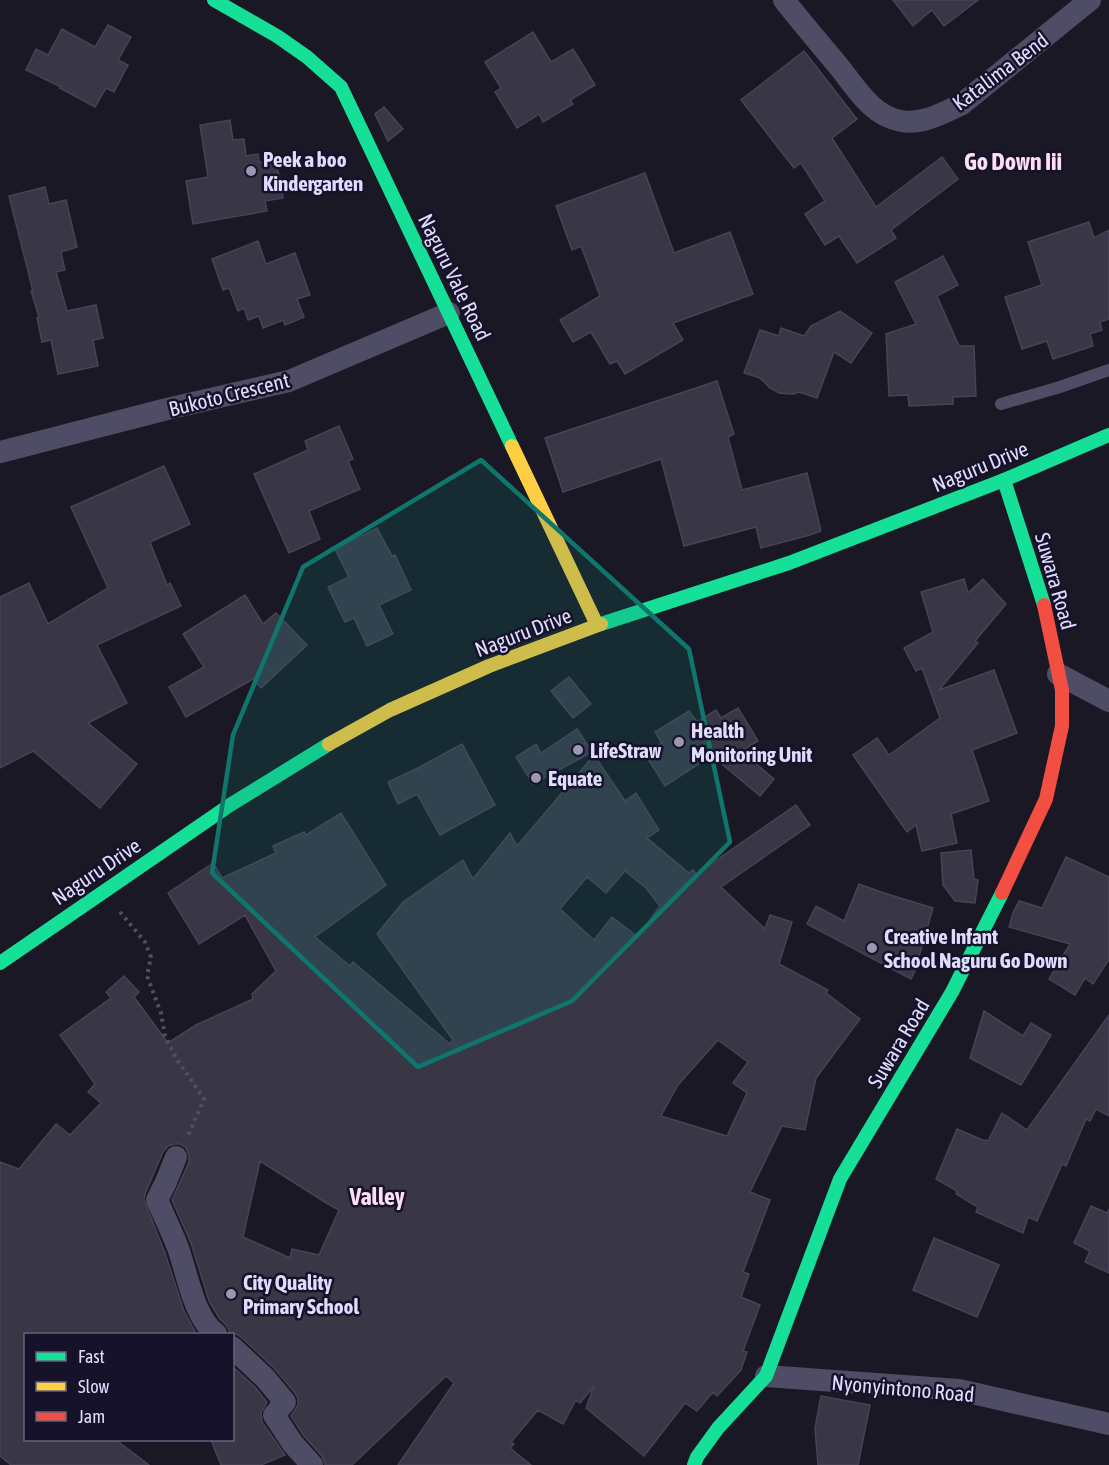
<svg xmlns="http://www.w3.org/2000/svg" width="1109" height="1465" viewBox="0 0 1109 1465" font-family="'Asap Condensed',sans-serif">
  <rect width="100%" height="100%" fill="#1a1824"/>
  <g fill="#393646" stroke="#474357" stroke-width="1.5" fill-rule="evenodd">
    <polygon points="893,0 978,0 944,26 932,10 913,26"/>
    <polygon points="108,25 131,37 118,60 128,65 114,92 106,88 95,107 60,88 61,87 26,70 36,49 48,55 62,29 95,47"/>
    <polygon points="533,32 551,62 573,49 595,85 570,100 573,104 543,122 539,114 517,128 495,92 501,88 485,62"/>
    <polygon points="804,51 857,119 832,138 876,207 942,157 958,179 891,230 896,238 857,263 839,236 825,245 805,214 825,201 801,163 794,168 741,100"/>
    <polygon points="384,107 403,129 388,141 375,114"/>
    <polygon points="230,120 233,140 244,139 246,156 258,154 259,162 276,160 283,198 265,201 267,211 193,224 186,181 208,177 200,125"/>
    <polygon points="645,173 674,253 730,232 753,294 673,323 683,340 625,374 617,361 610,364 591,332 573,342 560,320 600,296 581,246 572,250 556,206"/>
    <polygon points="45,187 49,204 66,200 77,247 61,252 65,270 56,272 67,311 96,305 103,338 93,340 98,366 58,374 51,340 42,342 37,318 39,317 31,291 33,291 9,196"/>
    <polygon points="1089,222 1094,238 1109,230 1109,319 1100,322 1102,330 1090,334 1093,346 1053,359 1047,341 1022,349 1005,297 1042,285 1028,242"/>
    <polygon points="258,241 266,264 295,253 310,295 297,299 304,317 285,325 283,320 263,328 259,316 248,320 244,308 238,311 229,288 223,290 212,259"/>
    <polygon points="943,256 958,285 937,296 959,346 974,346 976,396 953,397 953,404 909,406 908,395 889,396 886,334 916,324 895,282"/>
    <polygon points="840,311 872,333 851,363 834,352 817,398 799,392 794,394 779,393 770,388 760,378 744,373 760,330 779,336 781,328 804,336 811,326"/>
    <polygon points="717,381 734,434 728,437 742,490 807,473 821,531 810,535 761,548 756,527 684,546 661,459 563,492 545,438"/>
    <polygon points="339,426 353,459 348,461 360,489 309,511 320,539 289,553 254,474 308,450 305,441"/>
    <polygon points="164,466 190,524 150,542 167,585 170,583 181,606 97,645 127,703 88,723 137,764 100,808 33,751 0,768 0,597 29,583 48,624 108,588 71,507"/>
    <polygon points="377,528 392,556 395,555 411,590 379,605 393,634 367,646 354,618 345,622 328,587 349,577 335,549"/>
    <polygon points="964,579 968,593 983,579 1006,604 975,641 978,643 939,690 994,670 1017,733 972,750 989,801 951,814 957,843 922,851 916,825 907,832 853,755 877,738 889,755 940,718 922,668 916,671 904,648 933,632 921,592"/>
    <polygon points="245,595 263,624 276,613 307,645 261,688 253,679 186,717 169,687 204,667 183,634"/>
    <polygon points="569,677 591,704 573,718 551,691"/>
    <polygon points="738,708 758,741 741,751 774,779 760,796 717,760 713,763 709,757 665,786 645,754 662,743 655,732 689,711 697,722 716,710 721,718"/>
    <polygon points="577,729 592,752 533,784 516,757 536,744 541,753"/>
    <polygon points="462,744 495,805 440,835 417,794 398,804 388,782 418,768"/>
    <path d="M594 755 625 801 636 793 659 830 647 838 689 873 693 870 696 874 796 805 810 825 721 887 765 929 770 915 792 922 779 964 828 990 826 993 860 1019 816 1078 805 1130 782 1126 750 1192 770 1200 743 1272 749 1274 741 1297 760 1305 743 1351 747 1352 741 1370 717 1396 713 1392 697 1411 685 1403 644 1456 586 1408 594 1386 580 1403 576 1400 563 1424 538 1410 511 1442 514 1444 510 1448 531 1465H398L454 1383 446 1376 352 1465H325L322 1456 304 1436 291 1416 298 1405V1398L295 1393 274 1368 241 1337 236 1334H229V1330L226 1325 219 1318 209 1301 191 1243 172 1200 189 1162V1156L186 1148 180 1144H175L168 1146 163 1152 145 1194 144 1200 165 1253 184 1311 197 1335H26V1440H116L149 1465H11L0 1456V1162L19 1169 56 1124 70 1135 101 1103 88 1092 95 1084 60 1035 111 998 106 992 124 976 139 992 134 997 168 1043 196 1025 253 999 252 994 276 971 245 915 199 944 168 893 213 863 222 878 276 853 273 846 304 832 306 835 341 813 386 885 315 937 350 966 353 962 450 1044 453 1040 377 934 403 902 463 860 473 879 510 833 517 846ZM625 871 646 888 660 906 638 937 612 917 594 940 560 909 587 877 606 893ZM718 1040 748 1062 733 1083 747 1093 727 1136 661 1116 678 1085ZM260 1161 328 1204 339 1210 319 1255 292 1249 290 1258 243 1237Z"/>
    <polygon points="971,850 974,879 978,880 975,903 955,901 943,885 941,853"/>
    <polygon points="1066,857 1109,877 1109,959 1093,984 1085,978 1075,995 1049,979 1070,944 1009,927 1013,913 1019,901 1042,908"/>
    <polygon points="859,884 884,893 933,908 918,960 920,961 911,979 807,924 816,906 844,921"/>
    <polygon points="984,1011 1023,1036 1031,1023 1051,1035 1021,1085 970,1058"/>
    <polygon points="1109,1015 1109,1116 1096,1109 1090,1121 1086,1119 1066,1166 1062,1164 1037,1221 1028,1217 1023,1233 976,1212 978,1207 956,1194 957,1191 936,1179 957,1129 985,1141 986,1140 988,1141 1002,1113 1027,1130"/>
    <polygon points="1091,1206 1107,1213 1109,1209 1109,1273 1085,1262 1090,1251 1074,1243"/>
    <polygon points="934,1238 999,1265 977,1317 913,1290"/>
    <polygon points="232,1366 255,1387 267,1402 261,1413 262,1422 285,1455 261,1465 221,1465 211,1440 232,1440"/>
    <polygon points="821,1396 870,1405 858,1465 818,1465 815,1428"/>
  </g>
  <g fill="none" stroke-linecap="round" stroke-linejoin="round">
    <polyline stroke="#495463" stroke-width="4" stroke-dasharray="3 4.5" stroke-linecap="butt" points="120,912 145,942 151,957 147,976 161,1013 165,1036 176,1058 204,1099 187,1138"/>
    <polyline stroke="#4f4d65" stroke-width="12" points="1001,404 1060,387 1109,370"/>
    <g stroke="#4f4d65" stroke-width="22">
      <path d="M784 0C802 23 821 45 840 68 856 88 872 116 901 121 922 125 943 113 962 104L1090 0"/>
      <polyline points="0,452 167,409 289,381 449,313"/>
      <polyline points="1058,674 1109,701"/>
      <path d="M176 1157 166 1182 157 1200C164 1216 172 1232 178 1248 187 1273 194 1318 216 1334"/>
      <polyline points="232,1347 265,1378 285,1402 274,1415 293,1444 312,1465"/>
      <polyline points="766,1376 959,1390 1109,1424"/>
    </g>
    <g stroke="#16e098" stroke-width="14">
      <polyline points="214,0 277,36 307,57 341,87 512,446"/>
      <polyline points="1004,480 1044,605"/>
      <polyline points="601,624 789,563 1004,480 1109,435"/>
      <polyline points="0,963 230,805 329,744"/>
      <polyline points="694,1465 697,1457 718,1428 766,1376 840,1179 952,992 1002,893"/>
    </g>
    <g stroke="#ffcf43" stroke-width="14">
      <polyline points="512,446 597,625"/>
      <polyline points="329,744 390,710 489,666 601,624"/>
    </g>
    <polyline stroke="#f24e42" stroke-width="14" points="1002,893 1046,799 1062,726 1062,690 1044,605"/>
  </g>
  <path fill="#0f766e" fill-opacity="0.2" stroke="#0f766e" stroke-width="4.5" stroke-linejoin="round" d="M481 460 689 649 730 842 572 1001 418 1067 212 873 233 735 303 567Z"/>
  <g fill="#9b97b2" stroke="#16122a" stroke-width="2">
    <circle cx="251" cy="171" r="6"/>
    <circle cx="679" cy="742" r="6"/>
    <circle cx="578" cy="750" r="6"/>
    <circle cx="536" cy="778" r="6"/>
    <circle cx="872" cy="948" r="6"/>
    <circle cx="231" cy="1294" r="6"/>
  </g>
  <g text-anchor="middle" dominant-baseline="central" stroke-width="5" stroke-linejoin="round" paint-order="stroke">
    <g font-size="21" fill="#e0dcfe" stroke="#16122a">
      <text transform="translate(1000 71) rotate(-37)">Katalima Bend</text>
      <text transform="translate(455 277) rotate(64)">Naguru Vale Road</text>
      <text transform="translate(229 394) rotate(-14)">Bukoto Crescent</text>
      <text transform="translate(980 466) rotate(-22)">Naguru Drive</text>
      <text transform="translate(1056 581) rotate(74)">Suwara Road</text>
      <text transform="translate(523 632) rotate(-21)">Naguru Drive</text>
      <text transform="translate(96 871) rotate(-34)">Naguru Drive</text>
      <text transform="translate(898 1043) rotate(-59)">Suwara Road</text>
      <text transform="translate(903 1388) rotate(5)">Nyonyintono Road</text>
    </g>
    <g font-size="21" font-weight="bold" fill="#e0dcfe" stroke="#16122a" text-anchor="start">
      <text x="263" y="159">Peek a boo<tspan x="263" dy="24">Kindergarten</tspan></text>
      <text x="691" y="730">Health<tspan x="691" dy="24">Monitoring Unit</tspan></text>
      <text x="590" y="750">LifeStraw</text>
      <text x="548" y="778">Equate</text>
      <text x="884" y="936">Creative Infant<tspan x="884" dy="24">School Naguru Go Down</tspan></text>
      <text x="243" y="1282">City Quality<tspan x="243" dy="24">Primary School</tspan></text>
    </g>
    <g font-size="24" font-weight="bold" fill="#fedef2" stroke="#16122a">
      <text x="1013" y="161">Go Down Iii</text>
      <text x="377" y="1196">Valley</text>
    </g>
  </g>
  <rect x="24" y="1333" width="210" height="108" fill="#16122a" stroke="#67637f" stroke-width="1.5"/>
  <rect x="36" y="1352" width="30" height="9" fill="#16e098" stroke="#67637f" stroke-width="1.5"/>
  <text x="78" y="1363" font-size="18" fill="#e0dcfe">Fast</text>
  <rect x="36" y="1382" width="30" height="9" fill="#ffcf43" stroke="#67637f" stroke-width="1.5"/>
  <text x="78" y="1393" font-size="18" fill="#e0dcfe">Slow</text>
  <rect x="36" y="1412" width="30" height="9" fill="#f24e42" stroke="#67637f" stroke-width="1.5"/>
  <text x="78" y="1423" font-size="18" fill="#e0dcfe">Jam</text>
</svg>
